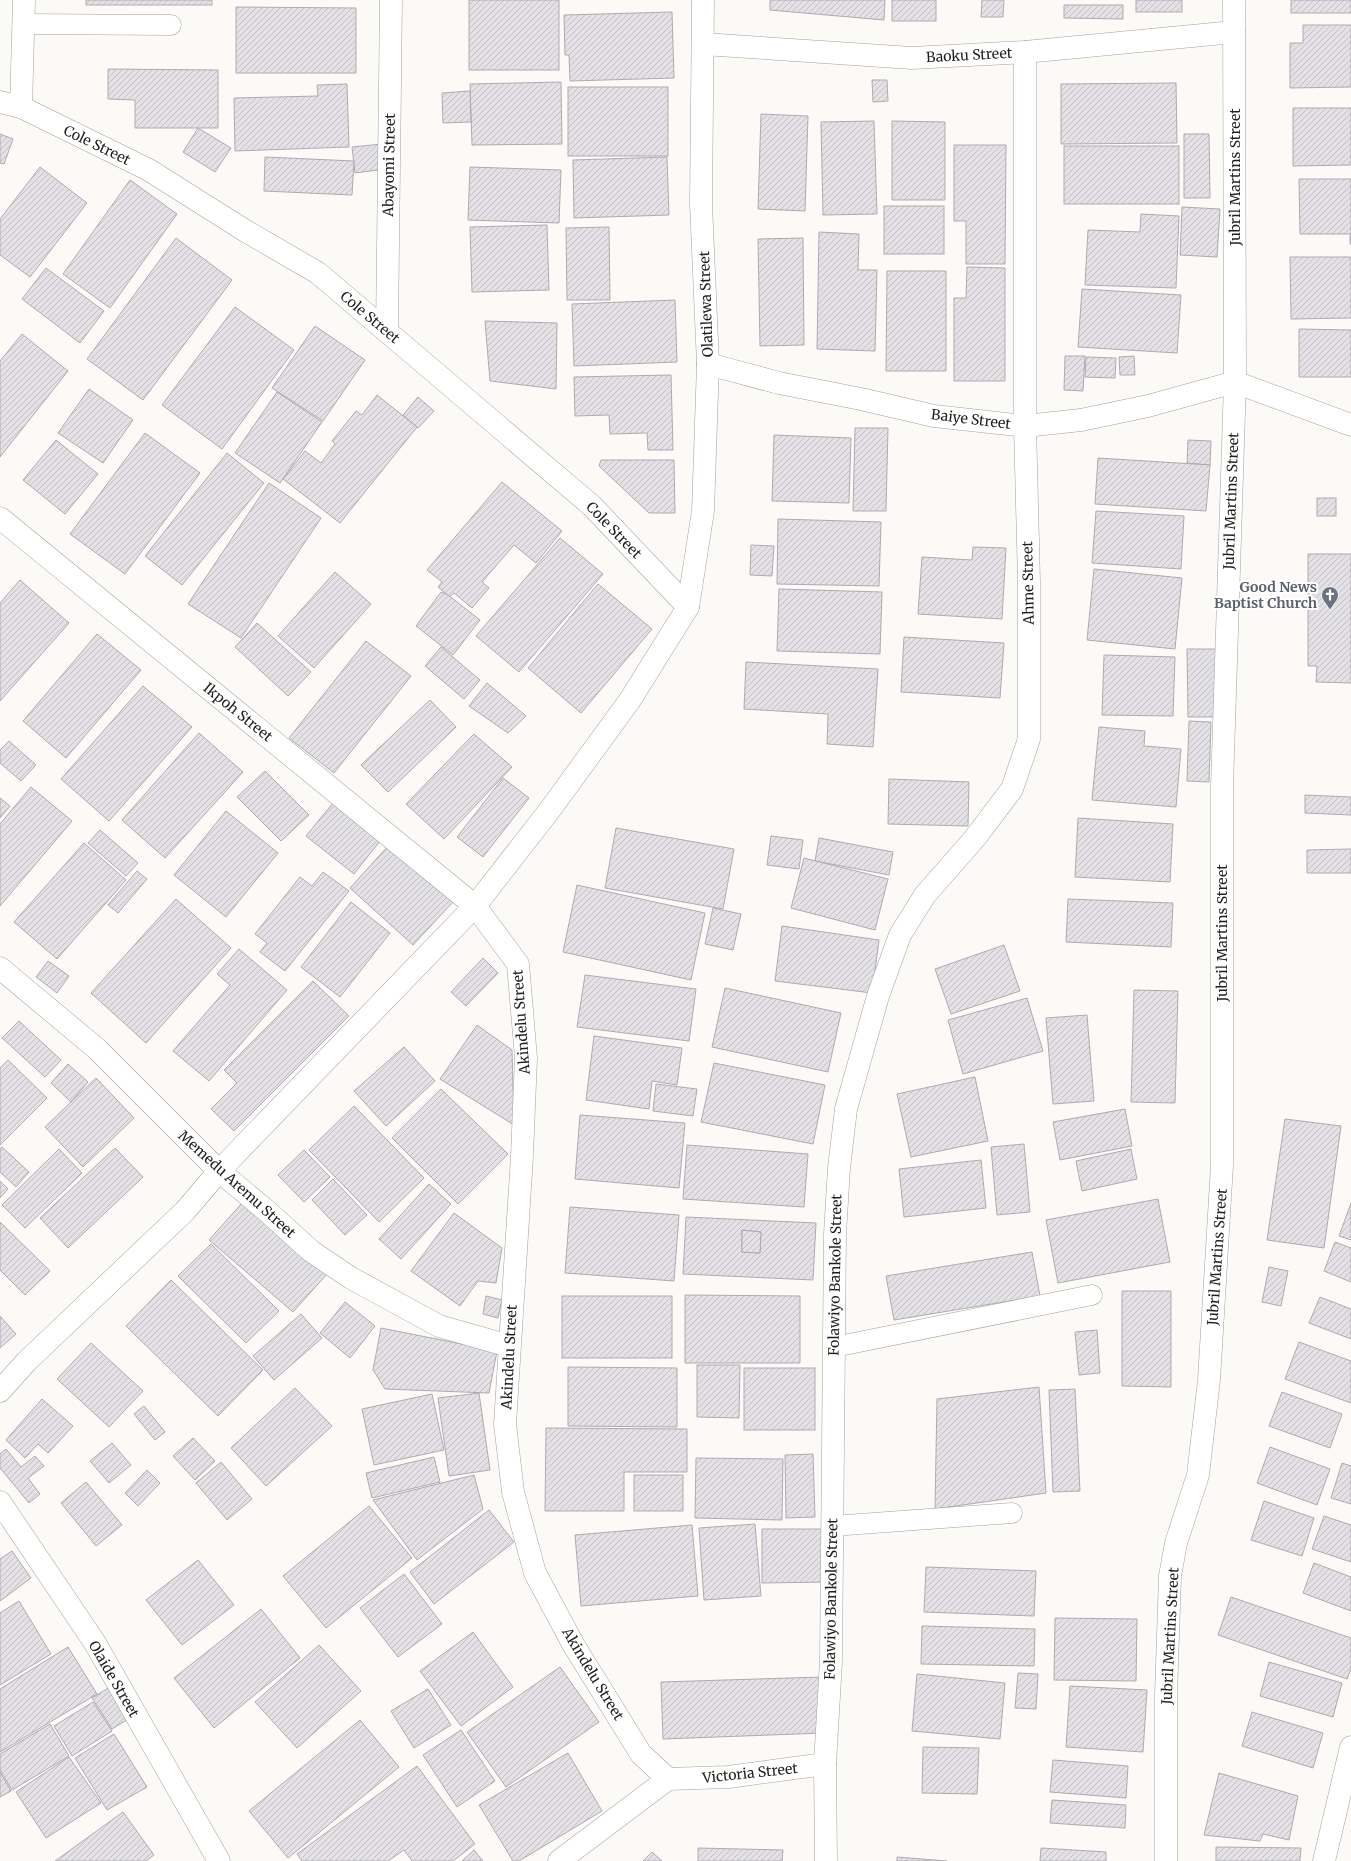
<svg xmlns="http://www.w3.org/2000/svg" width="1351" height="1861" viewBox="0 0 1351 1861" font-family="Merriweather,serif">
  <defs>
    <pattern id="building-hatch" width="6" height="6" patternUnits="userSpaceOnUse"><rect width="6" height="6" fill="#e3e1e5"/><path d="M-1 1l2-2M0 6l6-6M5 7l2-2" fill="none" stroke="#c2c1c4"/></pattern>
  </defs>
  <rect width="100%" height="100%" fill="#fcfaf6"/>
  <g fill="url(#building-hatch)" stroke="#adabaf" fill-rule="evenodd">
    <rect x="86" y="0" width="126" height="5"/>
    <rect x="469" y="0" width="90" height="70"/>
    <polygon points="770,0 885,0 884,20 770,10"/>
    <rect x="892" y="0" width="44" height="21"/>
    <polygon points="982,0 1004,0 1003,17 981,17"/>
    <rect x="1136" y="0" width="46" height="12"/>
    <rect x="1291" y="0" width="60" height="13"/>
    <polygon points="1064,5 1123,5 1123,19 1064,18"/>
    <polygon points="236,7 356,8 356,73 236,73"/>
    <polygon points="672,12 674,78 570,81 569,55 565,55 564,15"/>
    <polygon points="1303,25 1351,25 1351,87 1290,88 1290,43 1303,43"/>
    <polygon points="108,69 218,70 218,128 135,128 135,100 108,99"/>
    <polygon points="872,80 887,80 888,101 873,102"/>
    <polygon points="561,82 562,144 472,145 470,84"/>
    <polygon points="1176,83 1177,143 1061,144 1061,84"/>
    <polygon points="347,84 349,147 235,151 234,98 318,96 317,85"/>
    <rect x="568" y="87" width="100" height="69"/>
    <polygon points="470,91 471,122 443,123 442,93"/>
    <polygon points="1293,108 1351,108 1351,165 1293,166"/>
    <polygon points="761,114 808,116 805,211 758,209"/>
    <polygon points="874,121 877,214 823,215 821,122"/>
    <polygon points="892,121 945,122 945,200 892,200"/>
    <polygon points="198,128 231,148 215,172 183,152"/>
    <polygon points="0,134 13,139 4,164 0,163"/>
    <polygon points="1184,134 1209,134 1210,198 1184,198"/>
    <polygon points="382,144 385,169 355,173 352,147"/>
    <polygon points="954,145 1006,145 1005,264 966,264 966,221 954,221"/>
    <rect x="1064" y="146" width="115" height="58"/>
    <polygon points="265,157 354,161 352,195 264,191"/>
    <polygon points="667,157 669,215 574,218 573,160"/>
    <polygon points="40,167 87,203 30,277 0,255 0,219"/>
    <polygon points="470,167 561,170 559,223 468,220"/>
    <polygon points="1299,179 1351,179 1351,244 1350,244 1350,234 1300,234"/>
    <polygon points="130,180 177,214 110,308 63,274"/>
    <rect x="884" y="206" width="60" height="48"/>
    <polygon points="1182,207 1220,209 1217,257 1180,255"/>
    <polygon points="1141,214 1179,216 1176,288 1085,285 1088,230 1140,232"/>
    <polygon points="547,225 549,290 472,292 470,227"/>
    <polygon points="609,227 610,300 567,300 566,228"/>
    <polygon points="819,232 859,234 858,270 877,270 875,351 817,349"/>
    <polygon points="176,238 232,280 143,400 87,359"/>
    <polygon points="803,238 804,345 760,346 758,239"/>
    <polygon points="1290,257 1351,257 1351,318 1291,319"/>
    <polygon points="967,267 1005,268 1005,381 954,381 954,298 966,298"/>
    <polygon points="46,268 104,311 80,343 22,299"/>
    <polygon points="887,271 946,271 946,371 886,371"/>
    <polygon points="1082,289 1181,295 1177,353 1078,347"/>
    <polygon points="675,300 677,362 574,366 572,304"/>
    <polygon points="235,307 294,350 222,449 162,405"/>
    <polygon points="485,321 557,323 556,389 490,381"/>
    <polygon points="315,326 365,360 323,421 272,388"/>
    <polygon points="1299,329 1351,330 1351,377 1299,377"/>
    <polygon points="22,334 68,371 0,457 0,361"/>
    <polygon points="1065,356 1085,356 1083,391 1064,390"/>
    <polygon points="1134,356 1135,375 1120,375 1119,357"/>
    <polygon points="1086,357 1116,358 1115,378 1085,377"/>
    <polygon points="671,375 673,450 648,450 647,433 610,434 609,415 575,416 574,377"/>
    <polygon points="89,389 133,420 103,463 58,433"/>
    <polygon points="277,392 322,422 280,483 235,453"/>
    <polygon points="377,395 417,427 340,523 283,479 305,451 321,463 335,444 332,441 356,411 362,415"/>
    <polygon points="418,397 434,411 418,428 403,415"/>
    <polygon points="855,428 888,428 886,511 853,511"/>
    <polygon points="145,433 200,473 125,574 70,534"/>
    <polygon points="774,435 851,438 849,503 772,501"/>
    <polygon points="56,440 98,474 65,514 23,480"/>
    <polygon points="1188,440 1211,441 1210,465 1187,463"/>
    <polygon points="227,453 264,483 182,585 145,556"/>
    <polygon points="1098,458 1210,465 1206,511 1095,504"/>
    <polygon points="601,460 674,460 675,513 649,513 599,466"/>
    <polygon points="502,482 562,531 536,563 514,545 482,582 489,588 472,608 454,593 450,597 438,587 442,582 427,570"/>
    <polygon points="269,483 321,518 241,638 188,604"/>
    <rect x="1317" y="498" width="19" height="18"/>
    <polygon points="1096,511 1184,516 1181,569 1092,563"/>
    <polygon points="778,519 881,522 879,586 777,584"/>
    <polygon points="560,538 603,574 519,672 476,636"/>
    <polygon points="751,545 774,546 772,576 750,575"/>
    <polygon points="973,547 1006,548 1002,619 918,614 922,557 972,560"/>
    <polygon points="1308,554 1351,554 1351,683 1316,682 1317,666 1308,666"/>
    <polygon points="1094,569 1182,578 1175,649 1087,640"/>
    <polygon points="335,572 371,604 314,668 278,636"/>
    <polygon points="20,580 69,623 0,701 0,603"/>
    <polygon points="598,584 652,629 581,713 528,668"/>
    <polygon points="779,589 882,592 880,654 777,651"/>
    <polygon points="441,592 448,595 480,620 453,655 416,626"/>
    <polygon points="257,623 311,672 288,696 235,647"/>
    <polygon points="97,634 141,670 66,758 23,721"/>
    <polygon points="904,637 1004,643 1000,698 901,692"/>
    <polygon points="366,641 411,676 334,773 289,738"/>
    <polygon points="441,647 480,680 464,699 425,666"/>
    <polygon points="1187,649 1216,649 1216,717 1188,717"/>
    <polygon points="1104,655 1175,657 1173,716 1102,715"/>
    <polygon points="746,662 878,669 873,747 827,744 828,714 744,709"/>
    <polygon points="487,683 526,716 508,733 469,706"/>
    <polygon points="143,686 192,727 109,821 61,779"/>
    <polygon points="430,700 456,727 388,792 361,765"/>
    <polygon points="1189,721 1211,722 1209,782 1187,781"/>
    <polygon points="1099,727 1145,731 1144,746 1181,749 1176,807 1092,800"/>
    <polygon points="199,733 243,772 165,858 122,820"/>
    <polygon points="474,734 512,767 444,839 406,804"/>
    <polygon points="9,741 36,765 21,781 0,763 0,750"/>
    <polygon points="265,771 309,815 281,841 237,797"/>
    <polygon points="503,778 529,798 483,857 457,837"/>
    <polygon points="889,779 969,782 968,826 888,824"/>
    <polygon points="31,787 72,821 0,906 0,824"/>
    <polygon points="1305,795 1351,797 1351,815 1305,813"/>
    <polygon points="0,798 10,806 0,818"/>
    <polygon points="333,803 380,841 354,874 306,836"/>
    <polygon points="226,811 278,853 226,917 174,875"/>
    <polygon points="1078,818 1173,824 1170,882 1075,877"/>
    <polygon points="616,828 734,849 723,909 605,888"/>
    <polygon points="100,830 138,863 126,876 88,843"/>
    <polygon points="771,836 803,840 799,869 767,865"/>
    <polygon points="819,838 893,852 889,875 815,861"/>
    <polygon points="84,843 126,880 57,959 14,922"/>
    <polygon points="389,845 453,902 413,945 350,888"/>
    <polygon points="1351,849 1351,873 1307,873 1307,850"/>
    <polygon points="804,858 888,879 875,930 791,908"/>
    <polygon points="137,871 147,879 118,913 108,905"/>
    <polygon points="323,872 349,891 285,971 260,952 267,943 255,934 300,877 312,886"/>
    <polygon points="577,885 705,913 691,980 563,952"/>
    <polygon points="176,899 231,948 146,1043 91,993"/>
    <polygon points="1068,899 1173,903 1171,947 1066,942"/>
    <polygon points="351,902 390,933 340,997 301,967"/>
    <polygon points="713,908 741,914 733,950 705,944"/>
    <polygon points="782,926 879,940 872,993 775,981"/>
    <polygon points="1004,945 1020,991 951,1014 935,969"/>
    <polygon points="239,949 287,990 209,1081 173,1051 230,985 217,974"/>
    <polygon points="483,958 498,973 466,1006 451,992"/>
    <polygon points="48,961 69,976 57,993 36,977"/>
    <polygon points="585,975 696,989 689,1041 577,1027"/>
    <polygon points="313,981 349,1016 234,1131 211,1109 237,1083 224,1070"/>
    <polygon points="725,988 841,1013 828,1072 712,1047"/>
    <polygon points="1134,990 1178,991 1175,1103 1131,1102"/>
    <polygon points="1027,998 1043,1051 963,1074 948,1020"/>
    <polygon points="1087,1015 1094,1101 1053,1104 1046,1018"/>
    <polygon points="19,1021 61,1060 45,1077 2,1038"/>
    <polygon points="477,1025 512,1050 514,1125 440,1079"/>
    <polygon points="594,1036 682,1048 677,1085 652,1081 649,1109 586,1100"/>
    <polygon points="404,1047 435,1081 386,1126 354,1091"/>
    <polygon points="8,1060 47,1098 0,1145 0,1068"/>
    <polygon points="714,1063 825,1085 813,1144 701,1122"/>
    <polygon points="68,1064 88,1082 71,1102 51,1083"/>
    <polygon points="975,1077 988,1141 911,1157 897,1094"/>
    <polygon points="96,1078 134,1118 83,1167 45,1127"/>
    <polygon points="656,1084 697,1089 693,1116 653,1111"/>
    <polygon points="441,1089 508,1154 458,1204 392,1138"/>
    <polygon points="354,1106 424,1178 379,1222 309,1150"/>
    <polygon points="1125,1109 1132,1146 1060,1160 1053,1122"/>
    <polygon points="580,1115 685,1123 679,1188 575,1179"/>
    <polygon points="1285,1119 1341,1126 1324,1248 1267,1240"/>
    <polygon points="1024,1144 1030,1212 997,1215 991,1147"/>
    <polygon points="687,1145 808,1154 804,1207 683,1199"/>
    <polygon points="2,1147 29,1172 16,1187 0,1172 0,1149"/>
    <polygon points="115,1148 143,1177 68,1248 40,1218"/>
    <polygon points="59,1149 82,1173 25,1228 2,1205"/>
    <polygon points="1131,1149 1137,1179 1082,1191 1076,1161"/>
    <polygon points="304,1150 330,1177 304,1202 278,1175"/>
    <polygon points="981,1160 986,1208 904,1217 899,1169"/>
    <polygon points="333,1179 367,1215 345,1235 312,1200"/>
    <polygon points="0,1181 8,1189 0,1198"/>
    <polygon points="429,1184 451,1204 401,1259 379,1239"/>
    <polygon points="1158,1199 1170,1262 1058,1283 1046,1220"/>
    <polygon points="243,1202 327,1274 293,1312 209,1240"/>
    <polygon points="1351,1203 1351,1240 1339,1236"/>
    <polygon points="570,1207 679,1215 674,1281 565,1273"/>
    <polygon points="454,1213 502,1248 496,1283 478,1281 460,1306 411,1271"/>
    <path d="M686 1217 816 1223 813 1280 683 1274ZM742 1230 761 1232 760 1253 742 1252Z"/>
    <polygon points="0,1222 50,1271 25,1295 0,1270"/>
    <polygon points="742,1230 761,1232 760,1253 742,1252"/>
    <polygon points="1335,1242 1351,1248 1351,1282 1324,1271"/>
    <polygon points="211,1244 279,1311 246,1343 178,1276"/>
    <polygon points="1032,1252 1040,1296 894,1320 886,1276"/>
    <polygon points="1269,1267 1288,1271 1281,1306 1262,1302"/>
    <polygon points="171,1280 263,1370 218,1416 126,1326"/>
    <polygon points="1122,1291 1171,1291 1171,1387 1122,1386"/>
    <polygon points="685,1295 800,1296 800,1363 685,1363"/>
    <polygon points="486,1296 502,1300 498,1318 483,1314"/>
    <rect x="562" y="1296" width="110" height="62"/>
    <polygon points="1320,1297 1351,1309 1351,1339 1309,1323"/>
    <polygon points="345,1302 375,1326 350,1358 320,1333"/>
    <polygon points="301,1314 322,1338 274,1380 253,1356"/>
    <polygon points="0,1316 16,1334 0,1348"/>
    <polygon points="381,1328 497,1351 489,1393 385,1389 373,1370"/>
    <polygon points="1097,1330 1100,1373 1079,1375 1075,1332"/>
    <polygon points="1299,1342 1351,1361 1351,1403 1285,1379"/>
    <polygon points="91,1343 143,1391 109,1427 57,1379"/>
    <polygon points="697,1365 740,1365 739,1418 697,1417"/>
    <polygon points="568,1367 677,1368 677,1427 568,1426"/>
    <rect x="744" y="1368" width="71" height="62"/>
    <polygon points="1039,1387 1046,1493 935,1509 937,1399"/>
    <polygon points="295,1388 332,1426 266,1486 231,1448"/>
    <polygon points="1075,1389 1080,1491 1053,1492 1049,1390"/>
    <polygon points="1282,1392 1342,1414 1330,1448 1269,1426"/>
    <polygon points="479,1393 490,1470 449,1476 438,1398"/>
    <polygon points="432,1394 444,1450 374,1465 362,1409"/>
    <polygon points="42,1399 73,1426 48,1453 38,1444 25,1458 6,1440"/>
    <polygon points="144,1406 165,1432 155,1440 134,1414"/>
    <polygon points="546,1428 687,1429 687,1472 624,1472 624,1511 545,1511"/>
    <polygon points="193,1438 215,1461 195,1480 173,1456"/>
    <polygon points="112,1443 131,1465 109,1483 90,1461"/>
    <polygon points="1270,1447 1330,1469 1317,1505 1257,1483"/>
    <polygon points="6,1449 21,1467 35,1456 44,1466 28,1478 40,1494 29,1503 0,1468 0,1454"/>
    <polygon points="813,1454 815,1517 786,1518 785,1455"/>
    <polygon points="434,1457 440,1482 372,1498 366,1473"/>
    <polygon points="696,1458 783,1459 782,1520 695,1518"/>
    <polygon points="221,1462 252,1499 227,1520 196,1483"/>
    <polygon points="1342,1463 1351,1466 1351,1504 1331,1498"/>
    <polygon points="147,1470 160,1483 138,1506 125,1493"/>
    <polygon points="474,1475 483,1509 417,1560 373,1500"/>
    <rect x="634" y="1475" width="49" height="36"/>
    <polygon points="86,1482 122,1525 96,1546 61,1503"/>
    <polygon points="1264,1501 1314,1518 1302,1556 1251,1540"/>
    <polygon points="369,1506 412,1558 326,1628 283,1576"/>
    <polygon points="489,1510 514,1542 434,1604 410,1572"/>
    <polygon points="1324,1516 1351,1525 1351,1562 1312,1549"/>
    <polygon points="755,1524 761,1596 704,1600 699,1528"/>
    <polygon points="692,1525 698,1596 581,1606 575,1535"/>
    <polygon points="762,1529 830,1529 830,1582 762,1583"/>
    <polygon points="12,1551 31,1578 0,1601 0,1559"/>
    <polygon points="198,1560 234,1605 182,1645 146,1600"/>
    <polygon points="1314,1563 1351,1577 1351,1611 1303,1593"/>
    <polygon points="926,1567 1036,1571 1034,1616 924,1612"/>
    <polygon points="404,1574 442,1624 398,1657 360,1608"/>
    <polygon points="1231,1597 1351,1638 1351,1669 1347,1679 1218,1635"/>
    <polygon points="19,1601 51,1654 0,1685 0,1613"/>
    <polygon points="261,1609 300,1658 214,1728 174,1678"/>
    <polygon points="1055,1618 1137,1619 1136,1681 1054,1680"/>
    <polygon points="922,1626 1035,1629 1034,1666 921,1664"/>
    <polygon points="473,1632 513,1687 461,1726 420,1671"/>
    <polygon points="319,1645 361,1691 297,1748 255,1702"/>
    <polygon points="68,1647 97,1694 0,1752 0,1689"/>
    <polygon points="1269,1662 1342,1683 1333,1717 1260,1696"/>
    <polygon points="560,1667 599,1722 506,1787 467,1732"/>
    <polygon points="1018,1673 1038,1674 1036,1709 1015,1708"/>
    <polygon points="917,1674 1005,1683 1000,1739 912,1731"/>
    <polygon points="822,1677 824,1733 663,1739 661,1682"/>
    <polygon points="1070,1686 1147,1690 1143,1752 1066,1747"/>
    <polygon points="110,1687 130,1718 112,1729 92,1698"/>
    <polygon points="428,1689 451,1725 414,1748 391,1711"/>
    <polygon points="93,1702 112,1731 72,1756 54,1726"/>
    <polygon points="1252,1712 1323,1733 1313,1768 1242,1746"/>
    <polygon points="360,1720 399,1767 288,1858 249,1811"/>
    <polygon points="50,1724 69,1756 12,1790 0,1770 0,1754"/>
    <polygon points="461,1730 495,1781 457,1807 423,1755"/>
    <polygon points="114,1734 147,1787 107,1810 75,1758"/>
    <polygon points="923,1747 979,1748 977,1794 922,1793"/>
    <polygon points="568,1753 602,1811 519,1861 513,1861 479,1805"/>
    <polygon points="69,1757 101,1803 46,1838 16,1792"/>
    <polygon points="1053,1760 1128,1766 1126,1798 1050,1792"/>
    <polygon points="417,1766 475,1844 453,1861 412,1861 404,1850 388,1861 302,1861 297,1854"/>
    <polygon points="0,1772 11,1791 0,1797"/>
    <polygon points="1219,1773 1298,1796 1289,1840 1263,1834 1260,1841 1204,1835"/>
    <polygon points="1052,1800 1126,1805 1125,1828 1050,1823"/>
    <polygon points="123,1812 154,1855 146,1861 55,1861"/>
    <polygon points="1216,1847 1301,1848 1300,1861 1216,1861"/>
    <polygon points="698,1848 783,1850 782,1861 698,1861"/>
    <polygon points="1041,1848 1106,1852 1106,1861 1040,1861"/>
    <polygon points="474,1850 483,1861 462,1861"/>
    <polygon points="652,1852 662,1861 643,1861"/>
    <polygon points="897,1857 947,1861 897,1861"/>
  </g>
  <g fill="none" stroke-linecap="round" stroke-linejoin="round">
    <g stroke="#a4a29e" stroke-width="21">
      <g id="lane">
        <polyline points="24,24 171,25"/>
        <polyline points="834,1347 1092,1295"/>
        <polyline points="832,1526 1012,1513"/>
      </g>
    </g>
    <g stroke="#a4a29e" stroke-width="23">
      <g id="street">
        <polyline points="703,44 912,58 1025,52 1234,32"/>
        <polyline points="0,102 21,107 149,170 244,230 318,273 592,506 688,607"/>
        <polyline points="21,107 24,0"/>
        <polyline points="387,330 391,0"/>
        <polyline points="708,364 779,383 861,399 934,416 1025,426 1081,420 1148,406 1235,382 1351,425"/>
        <polyline points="0,518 475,906 518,964 526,1058 522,1156 505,1424 513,1492 535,1573 573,1644 641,1754 668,1779"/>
        <polyline points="0,968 97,1049 219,1171 268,1212 311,1251 351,1278 439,1326 509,1346"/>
        <polyline points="0,1391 26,1362 185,1211 219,1171 475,906 549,811 630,700 688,607 703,511 708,364 701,204 703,0"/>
        <polyline points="0,1502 95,1643 219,1861"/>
        <polyline points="559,1861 668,1779 728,1777 825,1764"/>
        <polyline points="826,1861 825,1764 831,1661 835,1234 839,1168 846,1109 878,996 900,935 925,895 975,838 1012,789 1029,739 1029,582 1025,426 1025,52"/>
        <polyline points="1166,1861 1166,1695 1170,1576 1176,1543 1198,1475 1209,1380 1222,1165 1222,787 1235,382 1234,0"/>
        <polyline points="1324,1861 1351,1747"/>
      </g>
    </g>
    <use href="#lane" stroke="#fff" stroke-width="20"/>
    <use href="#street" stroke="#fff" stroke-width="22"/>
  </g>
  <defs>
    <g id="church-pin" transform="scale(0.9)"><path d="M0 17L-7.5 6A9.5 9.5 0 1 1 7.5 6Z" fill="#6b7280" stroke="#fff"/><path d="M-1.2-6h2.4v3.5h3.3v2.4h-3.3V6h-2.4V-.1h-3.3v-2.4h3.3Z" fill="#fff"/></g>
  </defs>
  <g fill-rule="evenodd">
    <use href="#church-pin" x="1330" y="595"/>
  </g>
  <g text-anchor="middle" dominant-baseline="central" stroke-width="4" stroke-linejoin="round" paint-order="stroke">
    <g font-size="14" fill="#201f1e" stroke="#fff">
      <text transform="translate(969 55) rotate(-3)">Baoku Street</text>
      <text transform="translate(97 145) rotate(26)">Cole Street</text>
      <text transform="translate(389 165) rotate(-89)">Abayomi Street</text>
      <text transform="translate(1235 177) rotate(-90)">Jubril Martins Street</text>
      <text transform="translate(706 304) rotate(-92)">Olatilewa Street</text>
      <text transform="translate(370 317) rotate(40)">Cole Street</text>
      <text transform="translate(971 419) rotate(7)">Baiye Street</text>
      <text transform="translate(1231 501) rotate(-88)">Jubril Martins Street</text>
      <text transform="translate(614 530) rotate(46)">Cole Street</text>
      <text transform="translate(1028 583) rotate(-91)">Ahme Street</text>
      <text transform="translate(238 712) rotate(39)">Ikpoh Street</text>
      <text transform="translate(1222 933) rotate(-90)">Jubril Martins Street</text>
      <text transform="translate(521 1022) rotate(-94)">Akindelu Street</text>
      <text transform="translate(237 1184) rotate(42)">Memedu Aremu Street</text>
      <text transform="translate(1217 1257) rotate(-86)">Jubril Martins Street</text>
      <text transform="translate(835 1275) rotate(-89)">Folawiyo Bankole Street</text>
      <text transform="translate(509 1357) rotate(-87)">Akindelu Street</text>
      <text transform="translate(831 1599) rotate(-89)">Folawiyo Bankole Street</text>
      <text transform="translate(1170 1636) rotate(-87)">Jubril Martins Street</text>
      <text transform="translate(593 1674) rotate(59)">Akindelu Street</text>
      <text transform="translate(114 1679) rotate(60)">Olaide Street</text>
      <text transform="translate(750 1773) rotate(-6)">Victoria Street</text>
    </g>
    <g font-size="14" font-weight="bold" fill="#5b616d" stroke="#fff" text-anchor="end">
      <text x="1317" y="587">Good News<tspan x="1317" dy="16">Baptist Church</tspan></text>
    </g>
  </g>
</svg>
